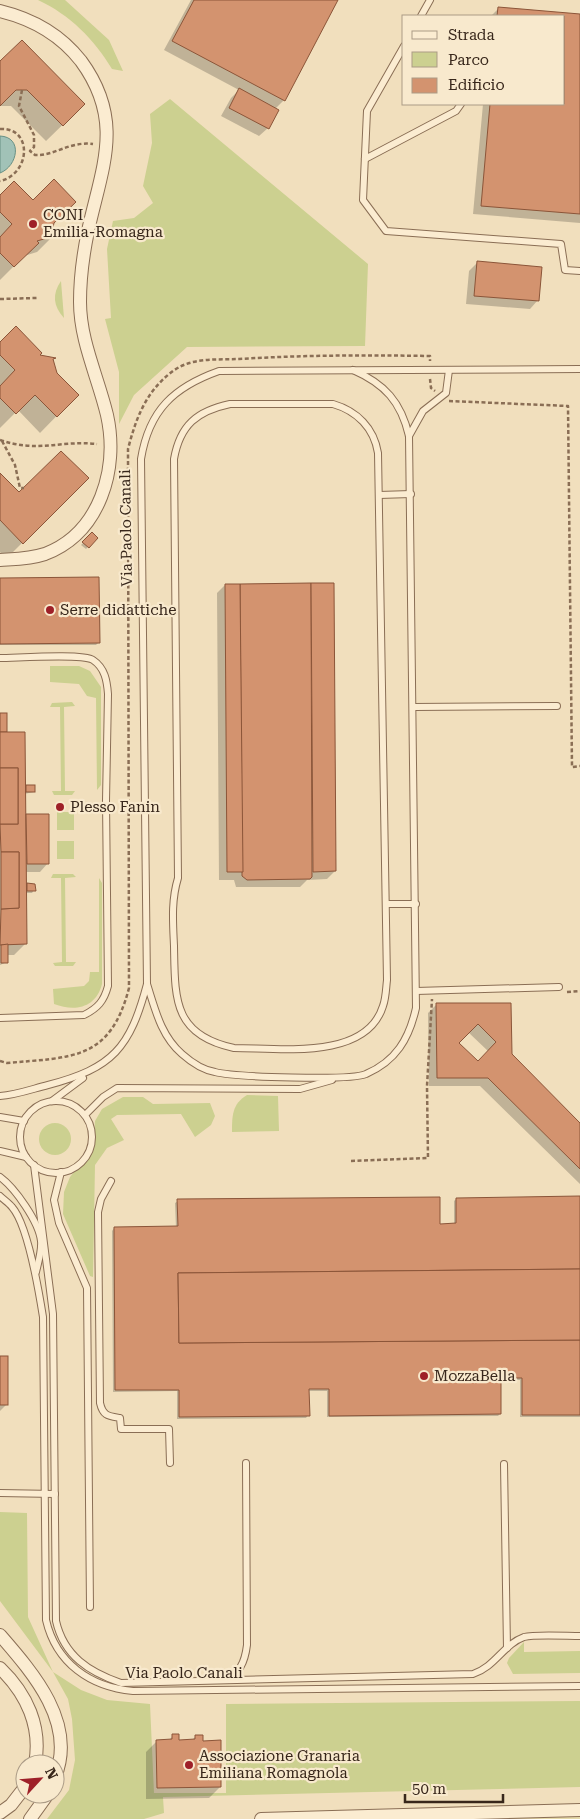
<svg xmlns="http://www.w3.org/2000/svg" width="580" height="1819" viewBox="0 0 580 1819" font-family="'Roboto Serif',serif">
  <rect width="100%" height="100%" fill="#f1dfbd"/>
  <polygon fill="#e7daaa" points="580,1814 580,1819 424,1819"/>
  <g fill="#ccd090">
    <path d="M38 0H65L109 40 123 71 112 69C94 39 70 15 38 0Z"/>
    <polygon points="170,99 368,264 365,346 187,347 134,395 119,424 119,372 105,319 111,318 107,249 113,221 134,218 153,203 143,186 152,143 150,114"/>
    <path d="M61 281 64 318C53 306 52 294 61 281Z"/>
    <polygon points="50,666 79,666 90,671 101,687 101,785 97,790 96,698 87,696 79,684 50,682"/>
    <polygon points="72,702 75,706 64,707 65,791 75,791 72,795 54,795 52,791 61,791 60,707 50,707 52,703"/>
    <rect x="57" y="812" width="17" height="18"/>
    <rect x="57" y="841" width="17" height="18"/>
    <polygon points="53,874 73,874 76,877 65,878 66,962 76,962 73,966 55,966 53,963 62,962 61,878 51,878"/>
    <path d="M99 878 102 883V984C96 1008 75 1012 54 1004L53 989 84 986 89 981 90 972H99Z"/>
    <path d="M247 1095 278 1096 279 1131 232 1132C232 1116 232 1104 247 1095Z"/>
    <polygon points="123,1097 143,1097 153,1104 210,1103 215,1116 211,1125 195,1137 181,1114 117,1115 111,1119 124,1140 107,1148 95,1165 93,1277 90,1276 63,1214 64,1192 70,1177 93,1149 95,1121 102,1109"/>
    <circle cx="55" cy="1139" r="16"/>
    <polygon points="0,1512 27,1513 28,1617 53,1672 81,1690 107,1700 150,1704 154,1793 226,1793 226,1704 580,1701 580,1787 163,1797 164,1813 144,1819 47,1819 69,1790 75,1760 72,1719 68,1699 53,1672 0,1601"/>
    <polygon points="524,1642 524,1652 580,1651 580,1673 513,1674 507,1663 509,1658"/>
  </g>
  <path fill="#a1c2b7" stroke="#689084" d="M0 136C23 137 18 166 0 173Z"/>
  <g fill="#0003" fill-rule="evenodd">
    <polygon points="191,0 337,0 284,100 275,109 268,128 259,136 221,116 231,98 239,90 164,50"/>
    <polygon points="499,8 580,15 580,223 473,214 483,104 564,104 564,16 491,16"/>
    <polygon points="0,63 84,104 46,141 11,106 0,106"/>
    <polygon points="0,196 53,223 50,237 52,237 37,252 24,256 0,280"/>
    <polygon points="477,263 538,300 530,309 466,304 469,271"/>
    <polygon points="0,344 53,359 56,374 77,395 40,433 18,410 0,428"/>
    <polygon points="0,475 19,494 87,478 6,559 0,552"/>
    <polygon points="92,534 96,538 86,549 81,545"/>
    <polygon points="0,579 99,642 96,645 0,645"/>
    <polygon points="333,584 335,871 327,879 307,880 300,887 236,887 234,880 219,880 217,593 225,585"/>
    <polygon points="0,715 24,789 26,786 34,792 24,794 24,818 27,816 48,863 40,872 25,872 25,887 27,885 34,890 32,893 25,893 25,944 14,955 7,955 7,962 0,965"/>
    <path d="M437 1004H510L511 1055 580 1123V1184L480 1086H429L428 1013ZM468 1032 489 1052 478 1063 457 1043Z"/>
    <polygon points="580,1198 580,1417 520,1417 520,1380 500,1380 500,1414 498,1416 327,1417 327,1391 308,1391 308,1415 306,1418 177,1419 177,1391 113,1392 112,1231 114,1228 176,1228 175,1203 178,1201 439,1225 454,1225 454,1201 456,1199"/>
    <polygon points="0,1357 7,1404 0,1411"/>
    <polygon points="173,1736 178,1741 191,1741 196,1736 202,1742 220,1787 209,1798 146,1799 146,1752 157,1741 168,1741"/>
  </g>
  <g fill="#d3936f" stroke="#8b5539" fill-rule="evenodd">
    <polygon points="194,0 338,0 285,101 172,41"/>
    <polygon points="498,7 580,14 580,214 481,206 490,104 564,104 564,16 497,16"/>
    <polygon points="22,40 85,104 63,126 27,90 16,90 0,106 0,61"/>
    <polygon points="239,88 279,110 269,129 229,108"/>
    <polygon points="54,179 76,202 54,223 51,236 54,236 37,241 39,243 14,267 0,253 0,237 12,224 0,212 0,195 14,181 33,200"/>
    <polygon points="477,261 542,267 539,301 474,296"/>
    <polygon points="16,326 42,353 40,355 56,358 53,359 57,373 79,395 57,417 35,395 16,414 0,398 0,386 15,370 0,355 0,342"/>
    <polygon points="61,451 89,478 23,544 0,520 0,473 19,492"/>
    <polygon points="92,532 98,538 89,548 82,542"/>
    <polygon points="99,577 100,643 0,644 0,578"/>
    <polygon points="311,583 312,877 310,879 247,880 242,876 240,584"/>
    <polygon points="311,583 334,583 336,871 313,872"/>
    <polygon points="225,584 240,584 243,872 227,872"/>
    <rect x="0" y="713" width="7" height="19"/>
    <polygon points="0,732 25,732 27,944 0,945 1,909 19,908 19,852 1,852 0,824 18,824 18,768 0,768"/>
    <rect x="0" y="768" width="18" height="56"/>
    <rect x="26" y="785" width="9" height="7"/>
    <polygon points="26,814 49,814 49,864 27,864"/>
    <polygon points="1,852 19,852 19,908 1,909"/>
    <polygon points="27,883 35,884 36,891 27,891"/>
    <polygon points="8,944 8,963 1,963 1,945"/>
    <path d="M436 1003H511L512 1054 580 1123V1169L488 1078H437ZM478 1024 496 1042 478 1061 459 1043Z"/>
    <polygon points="580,1196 580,1269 178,1273 179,1343 580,1340 580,1415 522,1415 522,1378 501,1378 501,1414 329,1416 329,1389 309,1389 310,1416 179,1417 179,1390 115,1390 114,1227 178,1226 177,1199 440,1197 440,1224 456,1223 456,1198"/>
    <polygon points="580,1269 580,1340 179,1343 178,1273"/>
    <rect x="0" y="1356" width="8" height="49"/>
    <polygon points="172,1734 179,1734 179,1740 195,1739 195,1735 203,1735 203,1741 221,1740 221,1787 157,1788 156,1740 172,1739"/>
  </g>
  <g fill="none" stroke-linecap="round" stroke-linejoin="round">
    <g stroke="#8a6e55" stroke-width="8">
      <g id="lane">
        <polyline points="421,16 430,0"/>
        <polyline points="404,46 367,111 363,200 386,231 561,244 565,270 580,271"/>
        <polyline points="365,159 456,111 461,104"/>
        <path d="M230 404H333C357 411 374 428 378 453L387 980C386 988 386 998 383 1006 366 1061 278 1048 234 1048 173 1035 175 999 174 946 173 923 171 901 178 878L174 459C180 425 197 411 230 404Z"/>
        <polyline points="409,436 423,411 446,393 449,370"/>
        <polyline points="379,495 411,494"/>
        <path d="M0 658C16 658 83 653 93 660 105 668 107 681 108 694L106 801 108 986C104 1001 98 1008 84 1015L0 1018"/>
        <polyline points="414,707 557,706"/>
        <polyline points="386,904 416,904"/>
        <path d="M147 984C155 1009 161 1036 182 1054 191 1062 203 1070 215 1072 234 1077 351 1081 366 1074 396 1061 409 1039 416 1008L409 436C401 402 385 384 353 370"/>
        <polyline points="416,991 559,987"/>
        <path d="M0 1096C16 1095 32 1089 48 1085 113 1068 130 1048 147 984L141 459C149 410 174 387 219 371L580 369"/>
        <polyline points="52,1101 83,1078"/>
        <circle cx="56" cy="1137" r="36"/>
        <polyline points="85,1115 103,1097 117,1088 300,1089 332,1080"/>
        <polyline points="0,1117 24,1121"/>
        <polyline points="0,1151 26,1157"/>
        <path d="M34 1165 53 1314 56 1621C64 1656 89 1672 121 1683L473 1674C495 1667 504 1644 524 1637 535 1634 567 1636 580 1636"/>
        <polyline points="61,1172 54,1200 59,1223 87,1288 90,1607"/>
        <path d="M0 1177C15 1188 39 1222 41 1241 42 1251 38 1263 36 1272"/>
        <path d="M111 1181 101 1199 98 1212 100 1403C103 1416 108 1416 120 1418L121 1429H169L170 1463"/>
        <path d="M0 1196C4 1200 9 1203 12 1207 28 1225 39 1292 43 1317L46 1620C56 1663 90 1687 133 1691L580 1686"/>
        <polyline points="504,1464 507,1648"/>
        <polyline points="0,1493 55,1494"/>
        <path d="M222 1679C240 1676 245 1661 247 1645L246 1463"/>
      </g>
    </g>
    <g stroke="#8a6e55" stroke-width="14">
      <g id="street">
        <path d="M0 11C33 19 60 34 81 61 125 121 102 167 88 231 83 255 80 277 80 302 80 341 98 377 107 415 119 469 100 533 45 554 30 559 15 559 0 560"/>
        <path d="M0 1635C33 1673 77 1723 55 1777"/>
        <path d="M0 1668C27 1694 42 1727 35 1764"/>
        <polyline points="0,1813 11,1805 25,1787"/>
        <polyline points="30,1819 48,1794"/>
        <polyline points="261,1819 580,1810"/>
      </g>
    </g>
    <g stroke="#8a6e55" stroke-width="2.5" stroke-dasharray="4 2.5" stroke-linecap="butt">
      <path d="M22 90 19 106 34 135V147L30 151 35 155C55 156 69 141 93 144"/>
      <path d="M0 129C33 127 31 174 0 181"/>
      <polyline points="0,299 37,298"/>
      <polyline points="430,379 431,388 435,391"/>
      <polyline points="449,401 568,406 572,767 580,766"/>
      <path d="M0 440C37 453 62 440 97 444"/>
      <polyline points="2,441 15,465 20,488 24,488"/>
      <polyline points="567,992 580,991"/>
      <path d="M0 1061 7 1063C72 1057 110 1061 129 988L128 449C136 418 146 391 173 371 192 357 217 360 239 359 304 355 366 355 430 356V361"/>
      <polyline points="351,1161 428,1158 427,1086 432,999"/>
    </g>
    <use href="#lane" stroke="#fbecd1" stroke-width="6"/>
    <use href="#street" stroke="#fbecd1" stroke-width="12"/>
  </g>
  <g fill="#9e2028" stroke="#f8e9cd" stroke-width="2">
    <circle cx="33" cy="224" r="5"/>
    <circle cx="50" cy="610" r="5"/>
    <circle cx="60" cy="807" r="5"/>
    <circle cx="424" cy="1376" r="5"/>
    <circle cx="189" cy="1765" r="5"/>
  </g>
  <g text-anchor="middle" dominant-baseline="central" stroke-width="4.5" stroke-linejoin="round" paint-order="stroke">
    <g font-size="15" fill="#38271b" stroke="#f8e9cd" text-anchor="start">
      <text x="43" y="215">CONI<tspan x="43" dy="17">Emilia-Romagna</tspan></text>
      <text x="60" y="610">Serre didattiche</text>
      <text x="70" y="807">Plesso Fanin</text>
      <text x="434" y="1376">MozzaBella</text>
      <text x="199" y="1756">Associazione Granaria<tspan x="199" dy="17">Emiliana Romagnola</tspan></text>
    </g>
    <g font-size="15" fill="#38271b" stroke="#f8e9cd">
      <text transform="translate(126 528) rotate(-91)">Via Paolo Canali</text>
      <text x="184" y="1673">Via Paolo Canali</text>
    </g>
  </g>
  <rect x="402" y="15" width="162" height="90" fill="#f8e9cd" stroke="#ab9b86"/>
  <rect x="412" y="31" width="25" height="8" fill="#fbecd1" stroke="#ab9b86"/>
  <text x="448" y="40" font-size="15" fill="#38271b">Strada</text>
  <rect x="412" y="52" width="25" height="15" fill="#ccd090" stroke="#ab9b86"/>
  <text x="448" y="65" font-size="15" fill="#38271b">Parco</text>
  <rect x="412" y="78" width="25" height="15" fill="#d3936f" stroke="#ab9b86"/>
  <text x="448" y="90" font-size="15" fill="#38271b">Edificio</text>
  <g transform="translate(40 1779) rotate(64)"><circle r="24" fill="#f8e9cd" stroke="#ab9b86"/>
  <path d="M0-4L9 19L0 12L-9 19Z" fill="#9e2028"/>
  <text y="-8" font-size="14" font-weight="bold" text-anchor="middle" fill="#38271b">N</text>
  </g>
  <path d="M405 1794v8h98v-8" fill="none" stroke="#38271b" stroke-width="2.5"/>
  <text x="412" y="1794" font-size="15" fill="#38271b" stroke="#f8e9cd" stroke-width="4" paint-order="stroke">50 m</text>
</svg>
